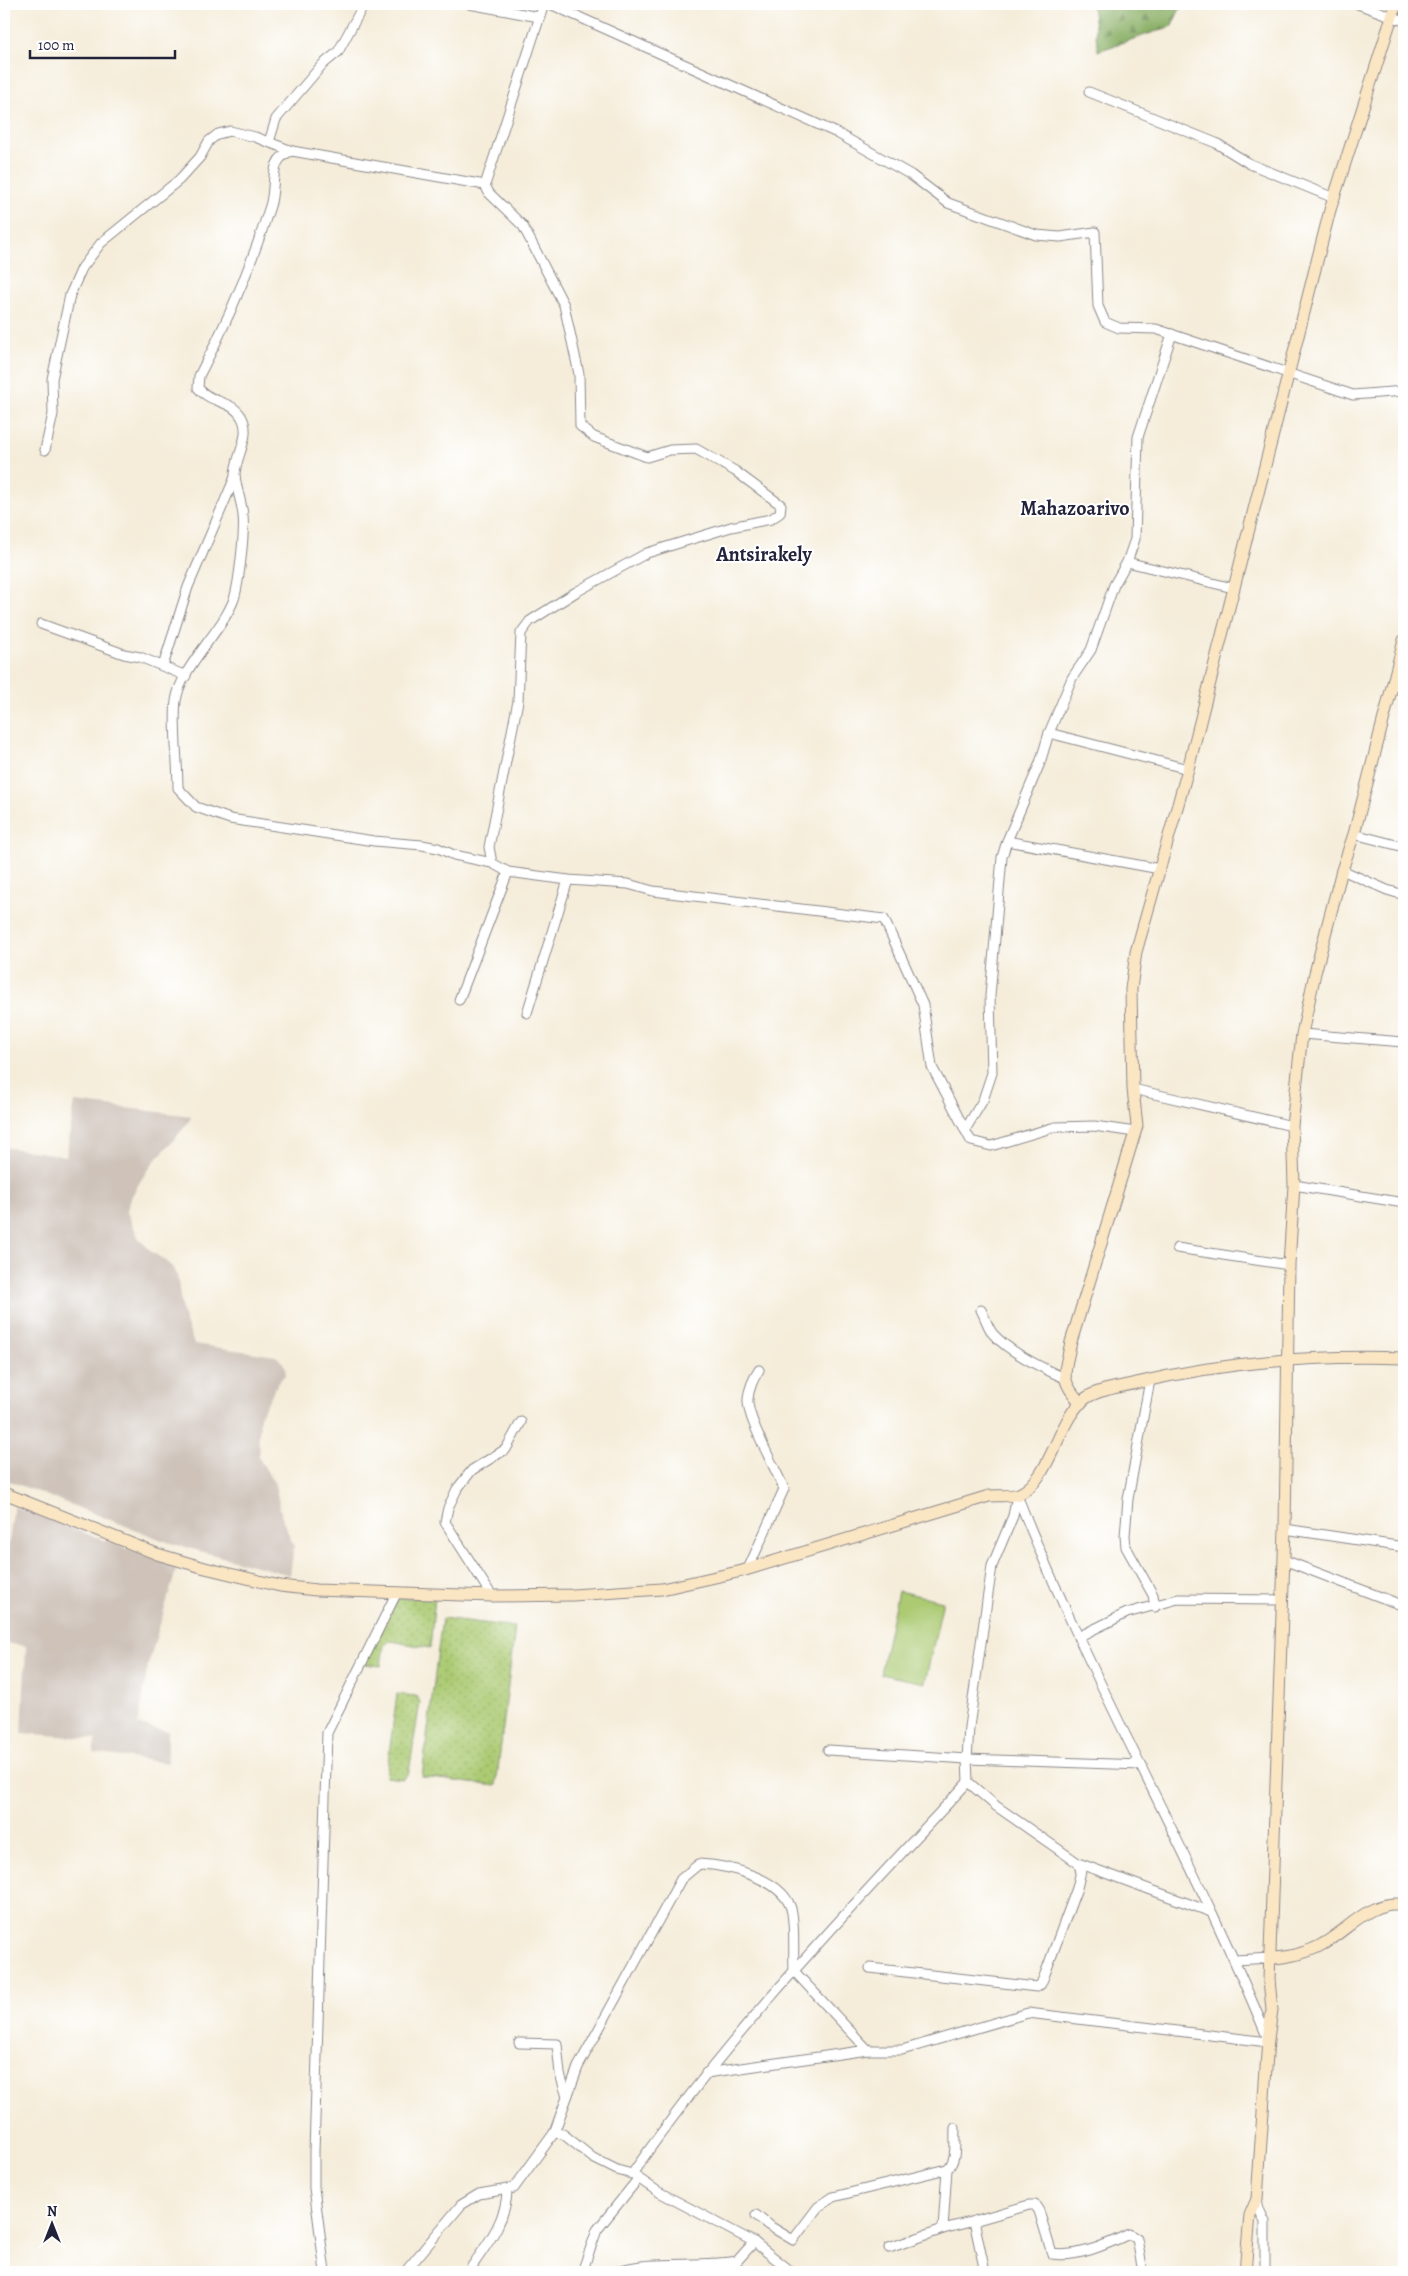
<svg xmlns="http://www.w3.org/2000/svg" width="1408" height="2276" viewBox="0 0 1408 2276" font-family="Alegreya,serif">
  <defs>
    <pattern id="grass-dots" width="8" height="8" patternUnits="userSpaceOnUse" patternTransform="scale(1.25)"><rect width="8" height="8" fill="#abca72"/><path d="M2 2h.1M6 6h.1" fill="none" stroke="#93ad64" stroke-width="1.8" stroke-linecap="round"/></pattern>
    <pattern id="forest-firs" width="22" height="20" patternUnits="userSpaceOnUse" patternTransform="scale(1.25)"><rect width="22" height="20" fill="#88ae64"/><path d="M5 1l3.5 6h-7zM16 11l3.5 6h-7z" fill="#6f8d54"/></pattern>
  </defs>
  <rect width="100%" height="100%" fill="#fff"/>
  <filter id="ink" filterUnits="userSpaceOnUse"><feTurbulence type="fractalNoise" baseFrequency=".02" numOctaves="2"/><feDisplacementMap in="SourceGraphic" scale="10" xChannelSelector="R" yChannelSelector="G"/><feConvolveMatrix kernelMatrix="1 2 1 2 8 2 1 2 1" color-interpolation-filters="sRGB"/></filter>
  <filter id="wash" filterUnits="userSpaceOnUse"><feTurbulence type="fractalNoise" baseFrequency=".0096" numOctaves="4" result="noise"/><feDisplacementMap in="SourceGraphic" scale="20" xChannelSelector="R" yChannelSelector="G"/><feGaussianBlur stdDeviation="1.12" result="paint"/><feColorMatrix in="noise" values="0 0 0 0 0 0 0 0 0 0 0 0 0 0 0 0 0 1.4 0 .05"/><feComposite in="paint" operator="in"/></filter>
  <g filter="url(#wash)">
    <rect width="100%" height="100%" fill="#f5edda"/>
    <g fill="#cec2b9">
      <polygon points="75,1102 192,1116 184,1128 153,1163 141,1180 129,1201 127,1212 139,1239 152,1252 170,1264 177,1275 182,1311 194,1344 276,1356 284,1364 286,1374 279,1381 260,1416 258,1457 275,1484 282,1518 294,1547 290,1575 170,1543 4,1479 4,1147 66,1156"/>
      <polygon points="14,1507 177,1567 148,1665 138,1725 168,1731 168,1763 93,1753 96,1739 22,1733 26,1646 4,1643 4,1575"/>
    </g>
    <g fill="url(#grass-dots)" stroke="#667656">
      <polygon points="398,1598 435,1598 430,1648 391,1641 384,1645 381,1666 364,1664"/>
      <polygon points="442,1618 515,1627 496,1786 422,1777"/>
      <polygon points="397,1694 416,1696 420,1702 409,1772 403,1779 386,1777"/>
    </g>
    <polygon fill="url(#forest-firs)" stroke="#556850" points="1092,4 1182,4 1172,26 1098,51"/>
    <polygon fill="#abca72" stroke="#667656" points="898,1591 943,1601 925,1683 880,1674"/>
  </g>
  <g filter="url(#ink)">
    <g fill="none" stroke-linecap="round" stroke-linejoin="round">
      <g stroke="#8c888a" stroke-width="11">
        <g id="street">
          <polyline points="469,4 539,17"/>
          <polyline points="550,4 837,133 911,175 948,203 1036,235 1060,237 1095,232 1098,306 1105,322 1119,328 1156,329 1353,395 1404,391"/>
          <polyline points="1358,4 1404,21"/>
          <polyline points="1089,92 1216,143 1250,164 1334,198"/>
          <polyline points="269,142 276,119 322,65 338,52 364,4"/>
          <path d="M485 185 292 151C267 159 277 185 270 206 252 264 227 323 199 376L198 388C210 403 231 400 241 416 253 435 235 456 235 475 236 489 242 502 243 516 245 531 239 584 234 599 222 632 181 666 176 701 173 724 178 763 178 788L196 807 230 819 374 841 422 845 438 848 454 855 492 863 508 872 568 880 628 884 653 891 884 919 923 1005 932 1067 971 1141 991 1146 1055 1127 1094 1126 1135 1132"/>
          <polyline points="45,450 53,414 52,379 70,295 82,268 101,243 179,180 200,157 209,141 218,134 230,131 255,137 292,151"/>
          <polyline points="1127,562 1135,539 1138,437 1172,334"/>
          <polyline points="41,624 124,654 140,657 186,676"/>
          <polyline points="163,666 188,587 235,477"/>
          <polyline points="1049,733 1188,769"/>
          <polyline points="1354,834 1404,847"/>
          <polyline points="1007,841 1160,869"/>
          <polyline points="492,863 489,847 518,701 521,633 530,621 576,592 647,553 731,527 771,519 780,513 781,505 735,471 696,449 670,450 647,457 594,437 580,426 579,374 564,305 523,226 489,193 485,185 544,4"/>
          <polyline points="1342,870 1387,890 1404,895"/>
          <polyline points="459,1000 508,872"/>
          <polyline points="527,1013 568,880"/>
          <polyline points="1302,1034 1404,1042"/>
          <polyline points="1133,1089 1292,1126"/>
          <polyline points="965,1130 983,1100 992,1073 990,996 1002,857 1007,841 1040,763 1049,733 1072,678 1091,650 1114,585 1127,562 1233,588"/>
          <polyline points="1294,1185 1404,1203"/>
          <polyline points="1177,1248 1289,1265"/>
          <path d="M981 1310C985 1317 988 1328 993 1334 1009 1352 1042 1368 1064 1378"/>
          <polyline points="1150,1380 1128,1499 1125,1536 1126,1547 1153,1595 1155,1607"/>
          <path d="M1017 1495C1090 1681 1192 1854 1268 2039"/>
          <polyline points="1017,1495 1013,1516 992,1566 969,1727 967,1759 968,1782 996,1806 1078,1863 1211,1912"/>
          <polyline points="1285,1529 1404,1547"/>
          <polyline points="1284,1560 1404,1606"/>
          <path d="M748 1569 784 1489C776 1469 746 1417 748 1399 749 1388 753 1379 759 1370"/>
          <polyline points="492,1596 445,1522 448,1508 457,1489 472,1470 506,1449 521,1422"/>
          <polyline points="1078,1637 1127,1613 1178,1599 1283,1600"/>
          <polyline points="828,1750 967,1759 1142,1765"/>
          <polyline points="1235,1960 1271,1958"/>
          <polyline points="870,1968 1037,1987 1041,1984 1045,1974 1077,1888 1081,1871 1078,1863"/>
          <polyline points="519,2043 557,2044 560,2074 567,2097"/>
          <polyline points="706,2073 868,2050 902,2050 1028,2013 1268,2042"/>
          <polyline points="554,2133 563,2134 593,2158 617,2170 632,2174 657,2191 754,2242 792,2272"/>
          <path d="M947 2169C958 2160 954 2141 955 2128"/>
          <path d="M632 2174C730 2032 851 1908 968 1782"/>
          <polyline points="1257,2199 1259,2209 1265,2222 1265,2272"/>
          <polyline points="756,2215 768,2225 793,2240 818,2207 833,2197 947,2169 943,2229 974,2221"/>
          <polyline points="889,2248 943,2229"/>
          <polyline points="325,2272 314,2188 314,2152 327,1733 397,1592"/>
          <path d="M405 2272 461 2205 479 2194 514 2188 554 2133 578 2067 681 1879 699 1864C727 1865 787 1879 792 1913 795 1931 793 1952 794 1971L868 2050"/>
          <path d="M468 2272C485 2247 507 2221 507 2190"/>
          <polyline points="582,2272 597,2230 638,2179"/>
          <path d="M615 2272C653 2259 697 2268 737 2261L754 2242"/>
          <path d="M985 2272 974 2221 1029 2205H1035L1039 2211 1052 2254C1076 2258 1106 2245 1129 2234L1137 2239 1143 2272"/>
        </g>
      </g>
      <g stroke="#8c888a" stroke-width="13">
        <g id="secondary">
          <path d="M1081 1403C1058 1379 1065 1372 1071 1342L1137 1126 1133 1089 1131 989 1136 952 1188 769 1330 210 1396 4"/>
          <path d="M4 1493 157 1554 205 1568 280 1586 316 1590 492 1596 573 1595 662 1589 742 1571 989 1496C998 1495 1011 1497 1019 1494 1052 1479 1058 1417 1086 1398 1099 1389 1121 1387 1136 1383 1224 1362 1315 1355 1404 1358"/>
          <path d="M1271 1958C1287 1958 1310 1952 1323 1944 1349 1929 1372 1898 1404 1905"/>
          <polyline points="1245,2272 1250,2215 1257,2199 1268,2039 1272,2010 1269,1980 1285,1529 1289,1265 1294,1185 1292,1126 1302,1034 1315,973 1342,870 1354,834 1404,640"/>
        </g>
      </g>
      <use href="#street" stroke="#fff" stroke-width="9"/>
      <use href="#secondary" stroke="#fbe6c4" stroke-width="11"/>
    </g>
  </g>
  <g text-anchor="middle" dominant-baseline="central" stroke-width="4" stroke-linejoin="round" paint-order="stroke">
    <g font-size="20" font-weight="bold" fill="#22223b" stroke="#fff">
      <text x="1075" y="508">Mahazoarivo</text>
      <text x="764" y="554">Antsirakely</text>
    </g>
  </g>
  <rect width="1408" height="2276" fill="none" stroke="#fff" stroke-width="20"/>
  <g transform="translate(52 2224)" stroke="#ffffff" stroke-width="4" paint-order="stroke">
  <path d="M0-4L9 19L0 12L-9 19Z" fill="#22223b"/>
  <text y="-8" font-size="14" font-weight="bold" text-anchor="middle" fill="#22223b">N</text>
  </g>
  <path d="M30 50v8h145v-8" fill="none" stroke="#22223b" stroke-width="2.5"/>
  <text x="38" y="50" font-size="15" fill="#22223b" stroke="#ffffff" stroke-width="4" paint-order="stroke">100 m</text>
</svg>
